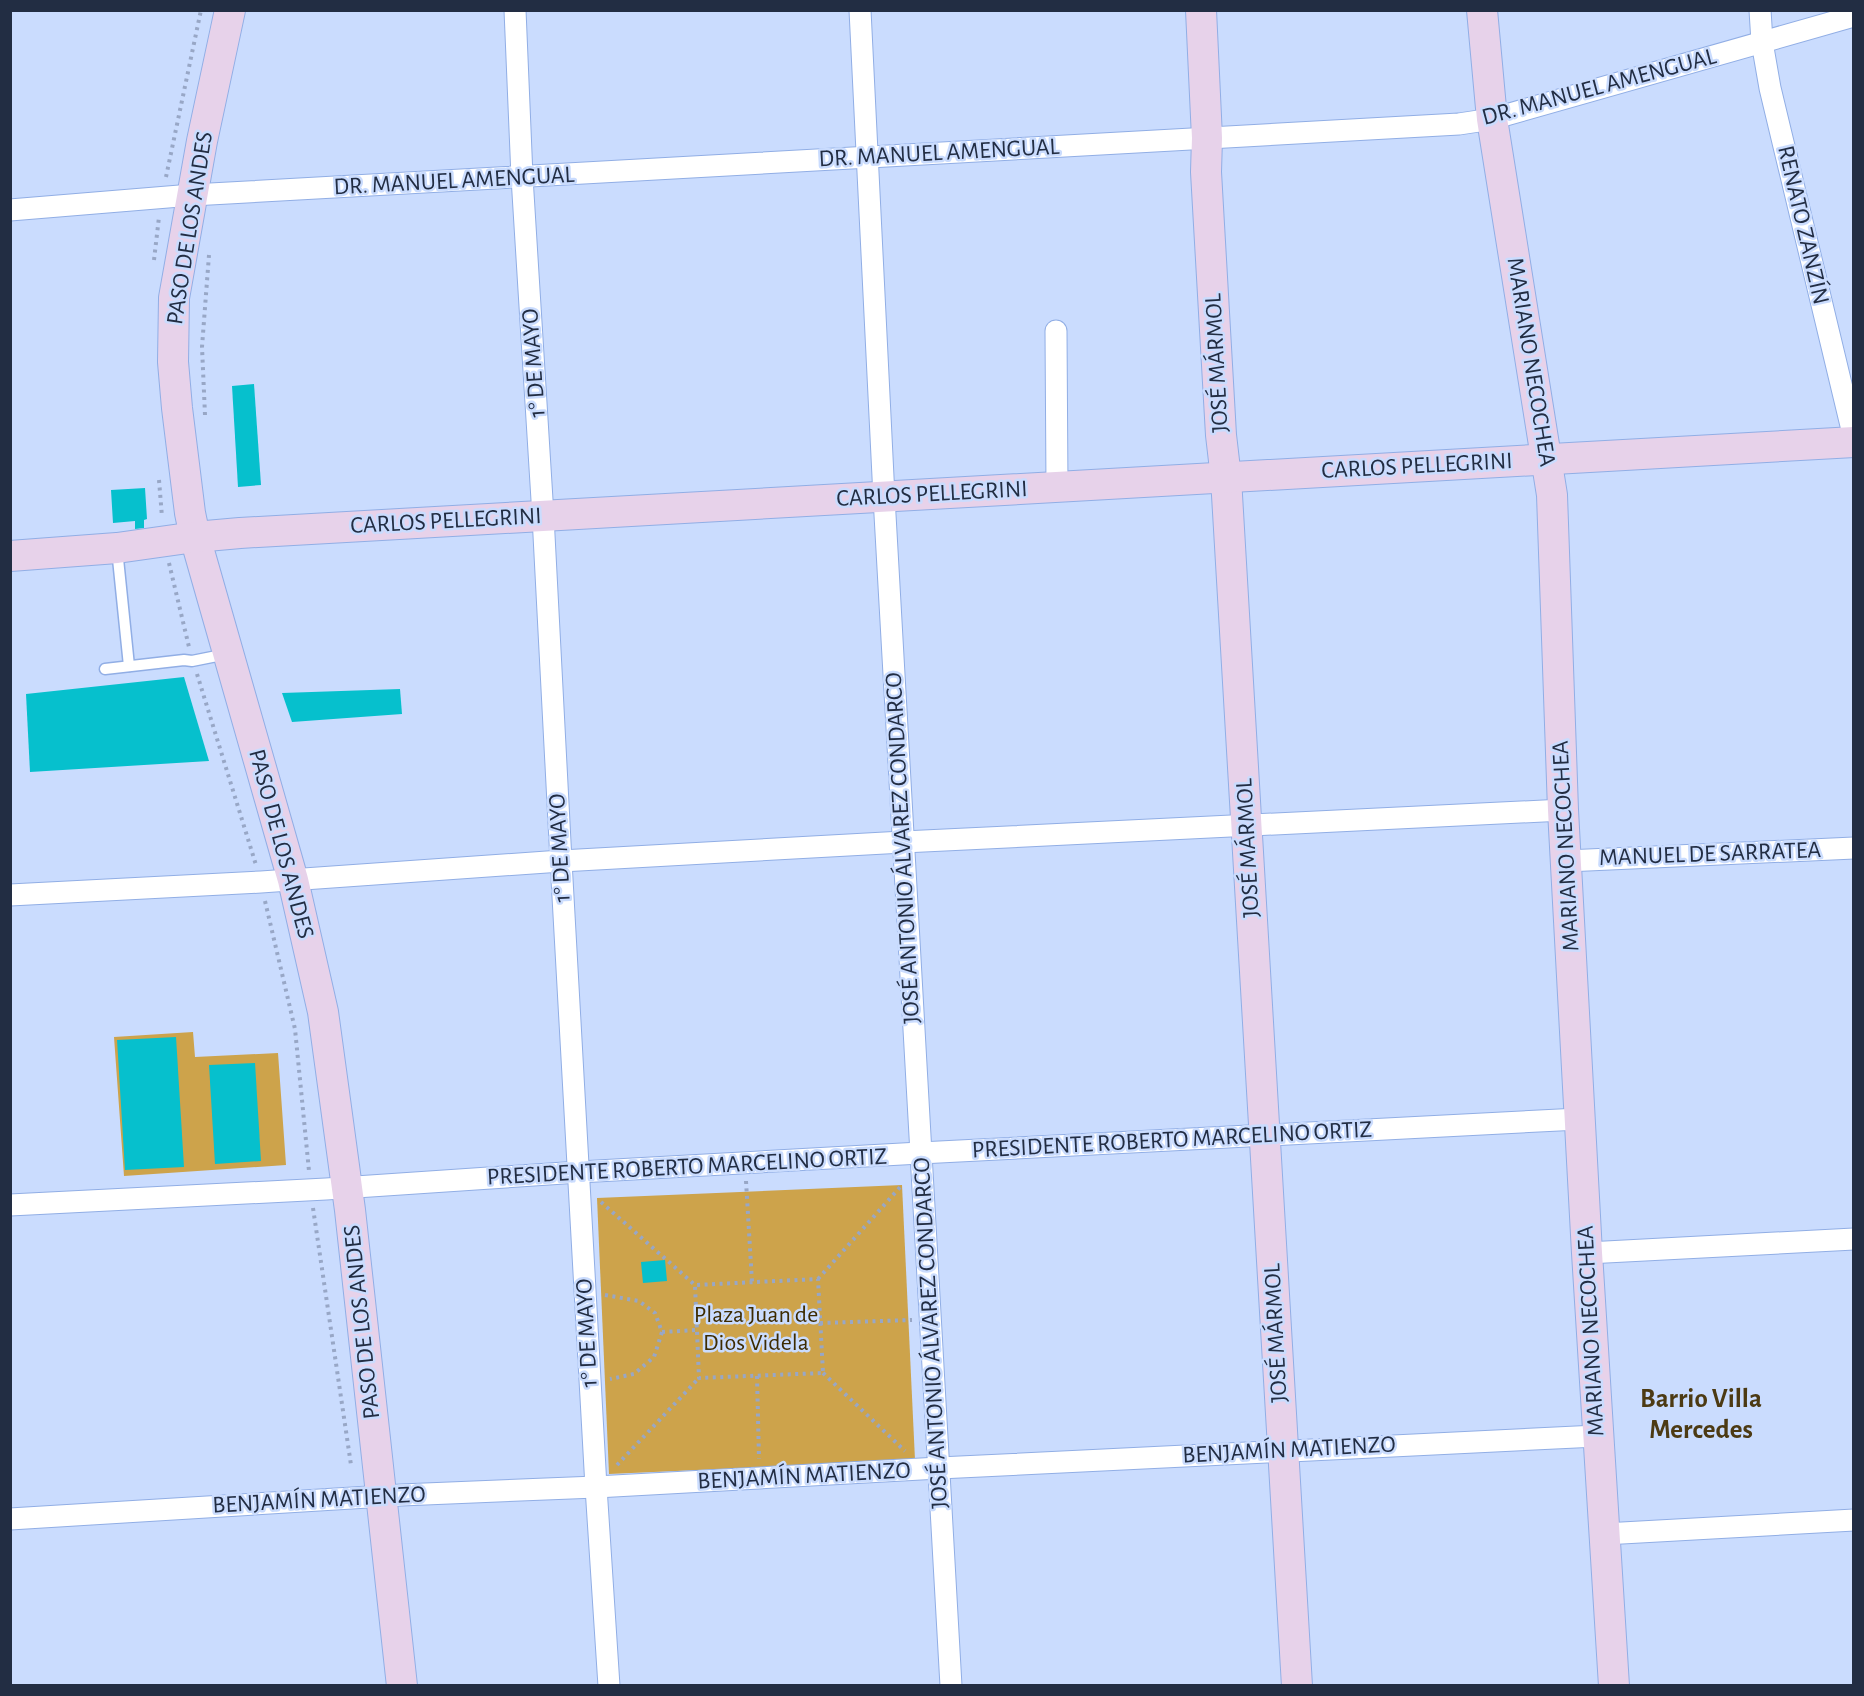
<svg xmlns="http://www.w3.org/2000/svg" width="1864" height="1696" viewBox="0 0 1864 1696" font-family="'Alegreya Sans',sans-serif">
  <rect width="100%" height="100%" fill="#cadcfe"/>
  <g fill="#cda34b">
    <polygon points="193,1032 195,1057 278,1053 286,1165 124,1176 114,1037"/>
    <polygon points="902,1185 915,1460 609,1474 597,1198"/>
  </g>
  <g fill="#06c0cd">
    <polygon points="254,384 261,485 238,487 232,386"/>
    <polygon points="145,488 147,519 144,520 144,528 135,529 135,521 113,523 111,490"/>
    <polygon points="184,677 209,761 30,772 26,694"/>
    <polygon points="400,689 402,714 292,722 282,693"/>
    <polygon points="176,1037 184,1167 125,1170 117,1040"/>
    <polygon points="255,1063 261,1161 215,1164 209,1065"/>
    <polygon points="665,1260 667,1281 643,1283 641,1262"/>
  </g>
  <g fill="none" stroke-linecap="round" stroke-linejoin="round">
    <g stroke="#91aee5" stroke-width="13">
      <g id="lane">
        <polyline points="117,549 129,666"/>
        <polyline points="105,669 184,660 192,661 227,654"/>
      </g>
    </g>
    <g stroke="#91aee5" stroke-width="23">
      <g id="street">
        <polyline points="515,10 522,177 543,516 561,861 596,1487 609,1686"/>
        <polyline points="860,10 884,497 951,1686"/>
        <polyline points="1760,10 1762,42 1770,88 1854,438"/>
        <polyline points="10,210 192,195 1459,124 1492,119 1854,16"/>
        <polyline points="1056,331 1057,487"/>
        <polyline points="1566,861 1854,848"/>
        <polyline points="10,895 261,882 561,861 903,842 1563,810"/>
        <polyline points="10,1205 326,1189 579,1172 920,1153 1579,1119"/>
        <polyline points="1587,1253 1854,1239"/>
        <polyline points="10,1519 401,1495 596,1487 939,1468 1597,1436"/>
        <polyline points="1604,1534 1854,1520"/>
      </g>
    </g>
    <g stroke="#91aee5" stroke-width="32">
      <g id="secondary">
        <polyline points="230,10 202,141 174,298 173,362 177,408 190,513 195,537 293,880 323,1012 350,1210 402,1686"/>
        <polyline points="1201,10 1207,138 1206,172 1221,435 1226,478 1297,1686"/>
        <polyline points="1482,10 1492,119 1552,495 1563,810 1587,1253 1614,1686"/>
        <polyline points="10,556 117,548 195,537 240,533 1854,442"/>
      </g>
    </g>
    <g stroke="#98a7c6" stroke-width="4" stroke-dasharray="3 4.5" stroke-linecap="butt">
      <polyline points="166,177 201,10"/>
      <polyline points="154,260 159,217"/>
      <polyline points="205,415 202,347 209,255"/>
      <polyline points="159,480 162,517"/>
      <polyline points="169,563 189,647"/>
      <polyline points="197,674 256,865"/>
      <polyline points="265,901 295,1029 309,1171"/>
      <polyline points="746,1181 752,1282"/>
      <polyline points="601,1202 695,1285 818,1279 823,1373 699,1378 695,1285"/>
      <polyline points="313,1208 351,1465"/>
      <polyline points="818,1279 902,1185"/>
      <polyline points="605,1295 639,1301 655,1313 662,1332 654,1357 634,1374 610,1379"/>
      <polyline points="820,1323 912,1320"/>
      <polyline points="662,1332 697,1330"/>
      <polyline points="823,1373 905,1451"/>
      <polyline points="757,1376 759,1459"/>
      <polyline points="617,1465 699,1378"/>
    </g>
    <use href="#lane" stroke="#fff" stroke-width="10"/>
    <use href="#street" stroke="#fff" stroke-width="21"/>
    <use href="#secondary" stroke="#e7d2ea" stroke-width="30"/>
  </g>
  <g text-anchor="middle" dominant-baseline="central" stroke-width="5" stroke-linejoin="round" paint-order="stroke">
    <g font-size="24" fill="#222d43" stroke="#cadcfe">
      <text transform="translate(1599 87) rotate(-15)">DR. MANUEL AMENGUAL</text>
      <text transform="translate(939 153) rotate(-3)">DR. MANUEL AMENGUAL</text>
      <text transform="translate(454 181) rotate(-3)">DR. MANUEL AMENGUAL</text>
      <text transform="translate(1803 225) rotate(77)">RENATO ZANZÍN</text>
      <text transform="translate(190 228) rotate(-81)">PASO DE LOS ANDES</text>
      <text transform="translate(1531 362) rotate(81)">MARIANO NECOCHEA</text>
      <text transform="translate(534 363) rotate(-94)">1° DE MAYO</text>
      <text transform="translate(1217 363) rotate(-93)">JOSÉ MÁRMOL</text>
      <text transform="translate(1417 466) rotate(-3)">CARLOS PELLEGRINI</text>
      <text transform="translate(932 494) rotate(-3)">CARLOS PELLEGRINI</text>
      <text transform="translate(446 521) rotate(-3)">CARLOS PELLEGRINI</text>
      <text transform="translate(281 844) rotate(75)">PASO DE LOS ANDES</text>
      <text transform="translate(1566 846) rotate(-93)">MARIANO NECOCHEA</text>
      <text transform="translate(560 848) rotate(-93)">1° DE MAYO</text>
      <text transform="translate(903 848) rotate(-93)">JOSÉ ANTONIO ÁLVAREZ CONDARCO</text>
      <text transform="translate(1248 848) rotate(-93)">JOSÉ MÁRMOL</text>
      <text transform="translate(1710 854) rotate(-2)">MANUEL DE SARRATEA</text>
      <text transform="translate(1172 1140) rotate(-3)">PRESIDENTE ROBERTO MARCELINO ORTIZ</text>
      <text transform="translate(687 1167) rotate(-3)">PRESIDENTE ROBERTO MARCELINO ORTIZ</text>
      <text transform="translate(362 1322) rotate(-96)">PASO DE LOS ANDES</text>
      <text transform="translate(1591 1331) rotate(-93)">MARIANO NECOCHEA</text>
      <text transform="translate(587 1333) rotate(-93)">1° DE MAYO</text>
      <text transform="translate(931 1333) rotate(-93)">JOSÉ ANTONIO ÁLVAREZ CONDARCO</text>
      <text transform="translate(1276 1333) rotate(-93)">JOSÉ MÁRMOL</text>
      <text transform="translate(1289 1450) rotate(-3)">BENJAMÍN MATIENZO</text>
      <text transform="translate(804 1476) rotate(-3)">BENJAMÍN MATIENZO</text>
      <text transform="translate(319 1500) rotate(-3)">BENJAMÍN MATIENZO</text>
    </g>
    <g font-size="24" fill="#3d2b00" stroke="#cadcfe">
      <text x="756" y="1315">Plaza Juan de<tspan x="756" dy="28">Dios Videla</tspan></text>
    </g>
    <g font-size="27" font-weight="bold" fill="#4c3a13" stroke="#cadcfe">
      <text x="1701" y="1398">Barrio Villa<tspan x="1701" dy="31">Mercedes</tspan></text>
    </g>
  </g>
  <rect width="1864" height="1696" fill="none" stroke="#222d43" stroke-width="24"/>
</svg>
